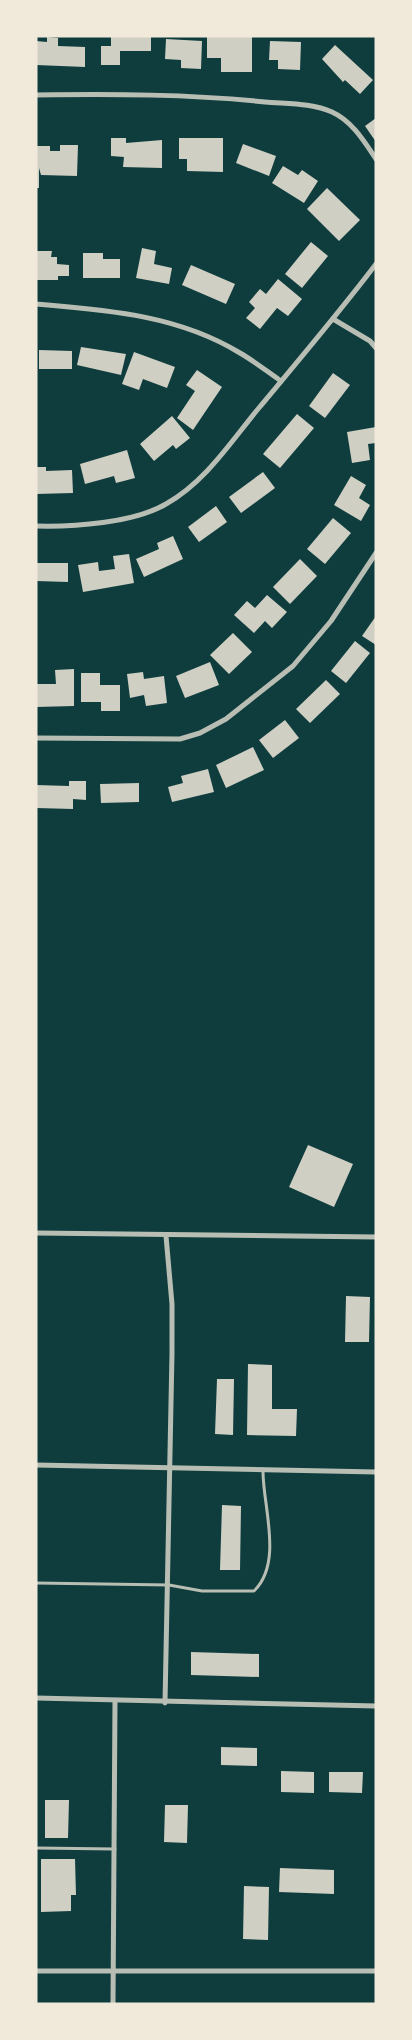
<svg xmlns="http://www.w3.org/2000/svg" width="412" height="2040" viewBox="0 0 412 2040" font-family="'Noto Sans',sans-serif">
  <rect width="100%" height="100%" fill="#0f3d3e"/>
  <g fill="#cfcfc3">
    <polygon points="111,36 151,36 151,51 120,51 120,65 101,65 101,46 111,46"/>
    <polygon points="207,36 252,36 252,72 221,72 221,58 207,58"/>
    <polygon points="47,37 58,38 58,46 85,47 85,67 36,65 36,41 47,42"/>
    <polygon points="166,39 202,41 201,69 181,68 181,60 165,59"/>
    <polygon points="270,41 301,42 300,70 278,69 278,60 269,60"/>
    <polygon points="335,45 373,80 360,94 345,80 343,82 322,59"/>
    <polygon points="376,118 376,142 365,126"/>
    <polygon points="111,138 126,138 126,143 162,140 162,168 123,167 124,157 111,156"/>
    <polygon points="179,138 223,138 223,172 187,171 187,159 179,159"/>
    <polygon points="243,144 276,156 269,176 236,163"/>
    <polygon points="60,145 78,145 77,176 41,175 39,168 39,188 36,188 36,146 50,146 50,151 60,151"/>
    <polygon points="283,166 298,175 302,170 318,181 304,203 272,183"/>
    <polygon points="327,188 360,220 339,241 307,209"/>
    <polygon points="311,242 328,256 302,288 285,274"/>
    <polygon points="142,248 156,251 154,264 172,268 169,284 136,278"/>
    <polygon points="36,251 52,251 51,257 57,257 57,264 69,265 69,276 58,276 58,280 36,280"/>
    <polygon points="83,253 103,253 103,259 120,259 120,278 83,278"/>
    <polygon points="191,265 235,284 226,304 182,285"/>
    <polygon points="278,279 302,299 288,316 277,308 260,329 246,318 255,308 249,302 260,289 266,294"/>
    <polygon points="81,347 126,354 121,375 77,365"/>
    <polygon points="39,350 72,351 72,369 39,369"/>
    <polygon points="134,352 175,367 167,388 143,379 139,390 122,384"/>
    <polygon points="197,370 222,387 193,430 177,418 195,391 186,385"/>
    <polygon points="333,373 350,385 325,418 309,406"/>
    <polygon points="297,414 314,428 280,468 263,454"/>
    <polygon points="172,416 190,438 176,449 173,445 154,461 140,444"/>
    <polygon points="376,427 376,443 368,444 370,460 352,463 347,432"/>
    <polygon points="127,450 135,478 116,483 114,476 85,484 80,464"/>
    <polygon points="36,467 46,467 46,471 72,470 73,493 36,494"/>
    <polygon points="263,472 275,488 241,513 229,497"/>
    <polygon points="351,476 366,485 359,498 370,505 361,521 334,505"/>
    <polygon points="216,506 227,522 199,542 188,527"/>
    <polygon points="333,518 351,533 325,564 307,549"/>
    <polygon points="173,536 183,559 144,577 136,559 159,549 157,543"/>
    <polygon points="129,554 134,583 83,592 78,565 98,562 99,571 115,569 113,556"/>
    <polygon points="300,559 317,576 290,604 273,587"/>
    <polygon points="36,563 68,563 68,582 36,581"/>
    <polygon points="267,595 287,612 272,628 265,621 254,633 234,615 247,601 255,608"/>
    <polygon points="376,616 376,645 362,636"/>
    <polygon points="233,633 252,652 229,674 210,655"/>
    <polygon points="355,641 370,653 346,683 331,671"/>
    <polygon points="210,662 219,685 185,698 176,676"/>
    <polygon points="74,669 74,706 36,707 36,684 56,684 55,670"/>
    <polygon points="143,672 144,679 164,676 167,703 146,706 144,695 130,698 127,674"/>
    <polygon points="81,673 100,673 100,685 120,685 120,711 101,711 101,702 81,702"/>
    <polygon points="326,680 340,694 310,723 296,709"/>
    <polygon points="285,720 299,738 273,758 259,740"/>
    <polygon points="253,747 264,770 226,788 216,765"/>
    <polygon points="208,769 214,792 172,802 168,787 183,783 181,776"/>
    <polygon points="69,781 86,781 86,800 73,799 73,809 36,808 36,785 69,786"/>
    <polygon points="139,783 139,802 101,803 100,784"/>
    <polygon points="308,1145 353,1164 334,1207 289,1187"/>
    <polygon points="346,1296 370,1297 369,1342 345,1342"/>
    <polygon points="248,1364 272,1365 272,1409 297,1409 296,1436 247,1435"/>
    <polygon points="217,1379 234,1379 233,1435 215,1434"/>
    <polygon points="222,1505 241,1506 240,1570 220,1570"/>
    <polygon points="191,1652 259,1654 259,1677 191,1675"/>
    <polygon points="221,1747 257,1748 257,1766 221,1765"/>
    <polygon points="281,1771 314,1772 314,1793 281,1792"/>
    <polygon points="329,1772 363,1772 362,1793 329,1792"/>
    <polygon points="45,1800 69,1800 68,1838 45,1838"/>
    <polygon points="165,1805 188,1805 187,1843 164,1842"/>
    <polygon points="41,1859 75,1859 76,1895 71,1895 71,1911 41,1912"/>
    <polygon points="280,1868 334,1870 334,1894 279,1892"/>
    <polygon points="244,1886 269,1887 268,1940 243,1939"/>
  </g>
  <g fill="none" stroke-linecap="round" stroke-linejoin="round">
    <g stroke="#b8beb3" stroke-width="3">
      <path d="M36 1583 169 1585 202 1591H254C284 1562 262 1504 263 1469"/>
      <polyline points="36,1848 115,1849"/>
    </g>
    <g stroke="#b8beb3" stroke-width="5">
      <path d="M36 95C113 94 189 94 265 102 287 104 312 103 332 112 352 121 364 141 376 159"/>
      <path d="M36 304C107 310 178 315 240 353 254 361 268 372 281 381"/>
      <polyline points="333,319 370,341 376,348"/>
      <path d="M36 526C73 527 134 523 166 504 205 482 230 443 258 409 298 361 338 314 376 264"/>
      <polyline points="36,738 180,739 200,733 226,719 293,666 331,621 376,553"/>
      <polyline points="36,1233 376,1237"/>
      <polyline points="36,1465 376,1472"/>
      <polyline points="36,1698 376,1706"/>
      <polyline points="165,1703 172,1353 172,1304 166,1236"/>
      <polyline points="36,1971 376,1971"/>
      <polyline points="113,2004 115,1701"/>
    </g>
  </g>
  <rect width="412" height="2040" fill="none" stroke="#f1e9da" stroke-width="75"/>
</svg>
